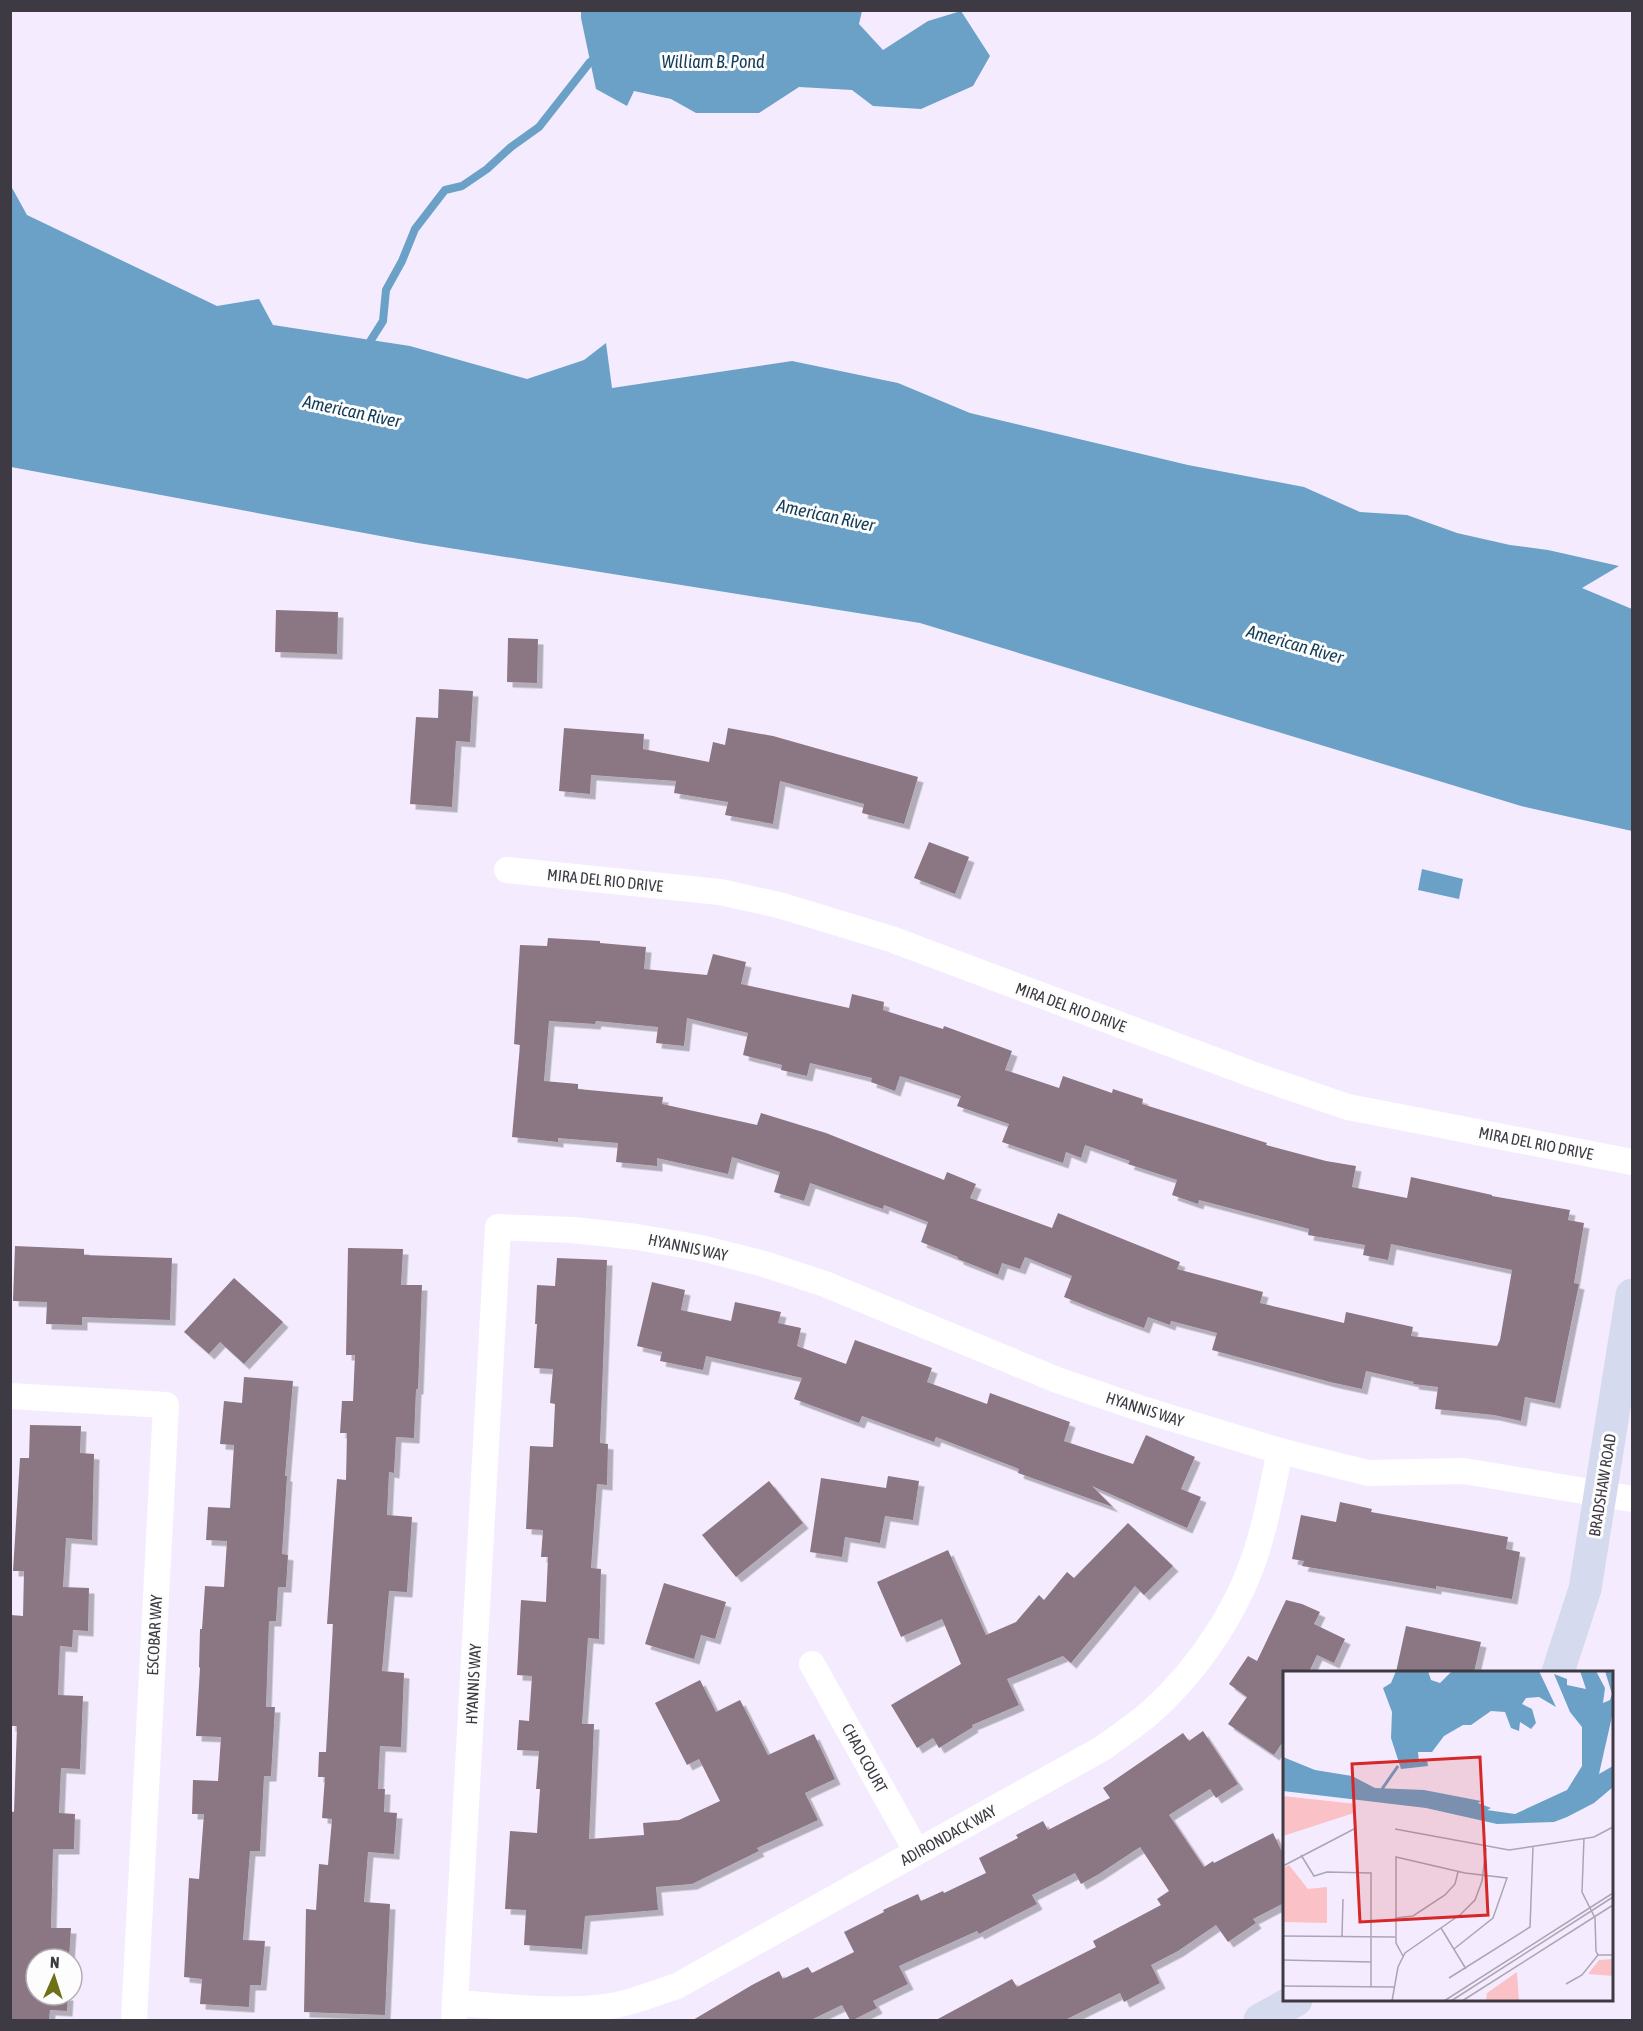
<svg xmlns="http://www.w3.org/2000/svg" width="1643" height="2031" viewBox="0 0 1643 2031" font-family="'Asap Condensed',sans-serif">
  <defs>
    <filter id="shadow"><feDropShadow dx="5.5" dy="5.5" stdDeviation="0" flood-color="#0004"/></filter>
  </defs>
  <rect width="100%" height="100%" fill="#f4ecfe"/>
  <g fill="#6ba1c7">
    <polygon points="581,11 862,11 859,24 883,50 928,21 961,11 990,56 973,86 921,109 873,106 852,90 799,87 759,113 696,113 671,99 634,91 627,106 596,89 581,18"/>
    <polygon points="11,186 27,215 217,306 259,299 273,325 410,346 527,379 584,360 606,343 612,388 792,361 898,383 970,413 1188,465 1304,487 1360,512 1407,515 1457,533 1510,545 1548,550 1619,566 1582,588 1632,609 1632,831 1521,806 920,623 418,543 11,467"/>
    <polygon points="1422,869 1463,879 1459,899 1418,890"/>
  </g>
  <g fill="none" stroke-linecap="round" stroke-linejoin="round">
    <polyline stroke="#6ba1c7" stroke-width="8" points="371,340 383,321 386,290 402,261 415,229 445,190 462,186 487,169 511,147 539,127 590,62"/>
  </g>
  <g fill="#8b7783" fill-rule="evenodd" filter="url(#shadow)">
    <polygon points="276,610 338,612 337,654 275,652"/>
    <polygon points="508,638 538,639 537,683 507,682"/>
    <polygon points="439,689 473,691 470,742 456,741 452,807 410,804 416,717 438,718"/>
    <polygon points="564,728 644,734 643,749 709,762 713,742 725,745 728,728 773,736 918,777 904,824 862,813 864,804 780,781 773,824 725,815 728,802 674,793 676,781 591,775 590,794 559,791"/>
    <polygon points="929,842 969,857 955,894 914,878"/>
    <path d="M548 938 600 941V943L646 947 644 969 707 975 713 954 746 962 741 984 849 1008 852 994 884 1002 883 1010 943 1029 944 1026 1012 1051 1005 1070 1059 1088 1063 1076 1112 1093 1113 1089 1143 1099 1142 1104 1267 1143 1266 1145 1326 1161 1356 1166 1352 1187 1407 1198 1411 1177 1492 1195V1196L1570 1210 1568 1220 1584 1223 1574 1283 1579 1284 1555 1403 1525 1397 1521 1421 1494 1415 1435 1409 1438 1387 1413 1384 1414 1382 1366 1371 1362 1389 1330 1382 1212 1350 1217 1333 1171 1321 1170 1325 1148 1317 1144 1328 1104 1313 1064 1297 1072 1276 1025 1257 1020 1269 1002 1263 998 1275 958 1259V1257L921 1242 928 1222 884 1205 883 1209 810 1183 804 1201 774 1192 780 1172 732 1157 728 1174 657 1158V1166L616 1162 618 1143 558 1138V1142L512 1137 520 1045 514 1044 520 945 547 946ZM687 1018 748 1033 743 1055 782 1065 781 1070 807 1076 810 1063 872 1078 871 1082 895 1091 900 1076 961 1096 957 1106 1009 1124 1002 1142 1063 1163 1066 1152 1081 1158 1085 1145 1130 1161 1128 1164 1177 1180 1172 1195 1198 1204 1199 1200 1309 1229 1308 1235 1365 1245 1363 1255 1388 1260 1391 1244 1512 1270 1500 1340 1497 1346 1411 1336 1413 1327 1346 1312 1344 1323 1260 1303 1263 1292 1177 1269 1180 1262 1058 1213 1052 1228 970 1198 976 1184 947 1172 944 1180 826 1133 761 1113 757 1125 662 1104 663 1097 578 1089V1084L544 1081 549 1021 595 1024 596 1021 658 1027 656 1043 684 1046Z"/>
    <polygon points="15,1246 84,1249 84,1255 172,1258 170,1320 82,1317 82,1325 46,1324 47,1302 13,1301"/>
    <polygon points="348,1248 403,1249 401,1285 422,1285 418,1389 416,1389 414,1438 396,1437 394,1473 389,1472 387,1515 412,1517 407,1592 389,1591 382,1671 404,1673 401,1747 380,1746 378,1789 385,1789 384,1812 397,1813 394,1854 368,1852 364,1902 390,1904 385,2015 304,2012 306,1909 316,1910 319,1864 328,1865 332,1819 322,1818 325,1777 318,1777 319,1752 326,1752 333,1624 327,1624 337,1479 346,1480 347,1433 340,1433 342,1401 353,1401 355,1355 346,1355"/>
    <polygon points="557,1258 607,1260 600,1443 608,1444 607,1485 597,1484 591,1568 601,1569 599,1639 588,1638 582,1724 594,1724 589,1839 644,1835 643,1823 679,1820 720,1801 699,1759 687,1765 655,1703 700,1680 716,1712 740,1700 768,1755 814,1734 835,1779 805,1793 818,1820 757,1848 759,1851 692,1884 656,1887 658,1910 585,1916 582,1949 524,1945 526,1910 505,1909 510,1831 537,1833 540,1789 536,1789 539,1751 517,1750 519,1720 529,1721 532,1676 517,1675 521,1600 546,1602 548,1557 541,1557 543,1530 526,1529 530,1446 553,1447 555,1404 550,1403 553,1369 534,1368 537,1324 535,1324 537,1285 555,1286"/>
    <polygon points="234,1278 283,1322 244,1364 220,1342 209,1354 184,1332"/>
    <polygon points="652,1282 685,1290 681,1310 731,1321 735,1302 781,1312 778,1323 801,1328 797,1346 846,1364 855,1340 932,1368 927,1382 987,1404 990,1393 1070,1422 1064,1441 1133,1464 1146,1435 1195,1457 1181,1489 1201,1497 1187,1528 1092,1486 1113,1507 1018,1473 1019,1469 936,1437 934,1442 862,1416 859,1423 794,1399 802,1378 706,1356 703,1370 660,1361 662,1352 637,1346"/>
    <polygon points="244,1377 293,1381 285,1476 287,1476 282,1554 288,1555 286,1587 278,1587 276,1621 269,1621 266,1707 275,1707 271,1776 264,1776 260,1851 250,1851 243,1940 265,1941 261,1985 250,1985 249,2007 200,2004 202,1979 184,1977 189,1878 199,1879 204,1814 192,1814 193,1780 218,1781 221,1737 196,1736 200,1668 199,1667 200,1629 202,1629 205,1586 224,1587 227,1541 206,1540 208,1507 230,1508 234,1445 220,1444 224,1401 242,1403"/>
    <polygon points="30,1425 81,1426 80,1453 94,1454 92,1540 66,1538 63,1587 89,1588 88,1631 73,1630 72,1647 60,1646 58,1695 83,1696 80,1769 61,1768 59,1813 75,1814 74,1849 53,1849 51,1928 71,1928 69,1959 36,1959 36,1995 68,1995 67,2011 50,2010 49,2020 10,2020 10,1811 14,1812 17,1726 10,1726 11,1637 11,1615 23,1616 24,1571 13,1571 20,1458 29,1458"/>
    <polygon points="888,1476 919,1481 913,1520 885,1516 880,1543 845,1537 842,1557 810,1552 821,1478 886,1488"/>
    <polygon points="769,1481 803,1523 736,1577 702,1535"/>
    <polygon points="1340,1502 1372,1509 1371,1512 1508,1537 1506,1549 1520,1552 1512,1599 1436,1586 1436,1589 1302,1566 1304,1561 1292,1559 1301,1515 1336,1522"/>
    <polygon points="1128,1523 1173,1566 1144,1595 1135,1586 1071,1663 1063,1656 1007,1679 1019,1705 972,1725 973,1727 939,1748 933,1738 917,1748 891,1705 961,1664 942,1619 901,1637 877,1582 948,1550 986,1635 1016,1622 1039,1595 1044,1600 1067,1572 1074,1578"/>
    <polygon points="664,1583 726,1602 715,1639 701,1635 694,1659 645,1644"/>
    <polygon points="1286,1600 1302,1604 1320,1612 1314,1624 1345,1639 1334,1663 1317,1655 1309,1672 1284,1672 1284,1740 1274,1755 1228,1724 1247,1697 1229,1684 1248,1656 1257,1661"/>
    <polygon points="1406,1626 1481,1642 1474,1672 1396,1672"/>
    <polygon points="1203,1731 1238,1784 1216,1798 1210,1789 1169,1815 1204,1867 1213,1861 1214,1863 1273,1833 1284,1856 1284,1903 1253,1919 1256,1923 1228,1942 1216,1925 1178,1951 1151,1965 1160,1983 1124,2002 1120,1993 1065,2020 936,2020 1012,1979 1017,1987 1096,1947 1093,1941 1161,1905 1157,1899 1169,1891 1140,1847 1099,1874 1081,1884 1075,1873 1032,1895 1037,1904 979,1934 977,1931 899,1966 908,1984 873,2001 877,2008 853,2020 850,2020 842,2005 811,2020 693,2020 752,1985 779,1971 783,1979 808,1967 812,1973 854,1952 844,1932 884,1912 883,1910 918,1894 921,1901 943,1891 944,1893 986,1873 979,1858 1018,1838 1016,1835 1043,1821 1048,1830 1110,1798 1103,1788 1183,1733 1189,1741"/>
  </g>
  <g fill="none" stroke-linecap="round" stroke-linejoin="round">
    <g stroke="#fff" stroke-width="26">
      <polyline points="507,870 720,892 779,905 891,939 1254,1075 1348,1107 1632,1162"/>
      <polyline points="10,1396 166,1405 134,2020"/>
      <polyline points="812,1664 917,1852"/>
      <path d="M455 2003C506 2006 560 2014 611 2006 634 2002 655 1993 677 1986L1103 1748C1119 1736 1136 1725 1151 1712 1202 1666 1243 1603 1261 1536 1269 1508 1274 1479 1280 1451"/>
      <polyline points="454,2020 498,1227 573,1230 637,1237 701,1248 764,1264 825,1284 1057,1380 1145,1410 1280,1451 1368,1473 1464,1471 1632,1499"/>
    </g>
    <g stroke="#d6daef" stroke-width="33">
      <polyline points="1558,1672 1585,1589 1632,1295"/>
      <polyline points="1260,2020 1296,2000"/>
    </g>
  </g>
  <g text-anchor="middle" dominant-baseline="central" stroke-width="6" stroke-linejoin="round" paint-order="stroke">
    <g font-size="16" fill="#3e3a43" stroke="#fdfdfd">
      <text transform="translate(605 880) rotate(6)">MIRA DEL RIO DRIVE</text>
      <text transform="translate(1071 1007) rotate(20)">MIRA DEL RIO DRIVE</text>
      <text transform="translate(1536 1143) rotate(11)">MIRA DEL RIO DRIVE</text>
      <text transform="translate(688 1247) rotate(12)">HYANNIS WAY</text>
      <text transform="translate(1145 1409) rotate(18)">HYANNIS WAY</text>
      <text transform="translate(1602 1485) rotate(-81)">BRADSHAW ROAD</text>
      <text transform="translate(154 1635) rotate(-87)">ESCOBAR WAY</text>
      <text transform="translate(473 1684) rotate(-87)">HYANNIS WAY</text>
      <text transform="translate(865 1758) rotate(61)">CHAD COURT</text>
      <text transform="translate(948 1835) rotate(-29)">ADIRONDACK WAY</text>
    </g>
    <g font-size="18" font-style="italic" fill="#123c57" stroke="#fdfdfd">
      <text x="713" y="61">William B. Pond</text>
      <text transform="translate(352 411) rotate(12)">American River</text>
      <text transform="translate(826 515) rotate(12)">American River</text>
      <text transform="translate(1295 644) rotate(16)">American River</text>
    </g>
  </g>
  <g transform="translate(1283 1671)">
    <rect width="330" height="330" fill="#f4ecfe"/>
    <path d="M0 125 73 133 71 142 0 165ZM6 194 25 218 44 216V252L0 251V197ZM330 288V305L305 303 316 289ZM234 301 236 330H203L204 322Z" fill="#fac1c6"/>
    <path d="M113 0H145L148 9 157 12 169 0H256L273 36 256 26 243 27 239 33 249 38 253 52 248 58 237 51 236 60 228 57 222 41 208 40 188 54H180L161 65 149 81H135L136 91 144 89 145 95 118 98 108 67 109 41 100 17 108 12ZM297 0H313L322 17 320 32 327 29 329 23 322 0H328L330 6V41L316 103 330 95V116L311 132 284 146 271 151 214 153 143 137 0 120V86L32 99 69 105 92 117 141 119 198 130 195 132 208 137 204 139 232 143 284 119 299 95V56L287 41 271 3 284 8V14L303 18Z" fill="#6ba1c7"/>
    <path fill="none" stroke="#6ba1c7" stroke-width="3" d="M99 118 115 95"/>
    <path fill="none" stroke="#aba5b3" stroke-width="1.5" d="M112 158 226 179 311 166 330 156M301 167 299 221 312 247 313 280 315 284H330M18 184 31 205 44 201 88 202V316M0 195 71 158M113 247 130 245 162 224 172 213 175 201M158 257 183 298M0 265 112 266M59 265 60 228M120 285 113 272V186L182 202 224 207 210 247 171 278M0 289 88 291M166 307 247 256 250 176M283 313 299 304 315 284M0 315 112 316M109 330 115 296 122 282 178 243 192 229 199 210 203 177M161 330 330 222M168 330 330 226M179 330 330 234"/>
    <path fill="#d62828" fill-opacity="0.15" stroke="#d62828" stroke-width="3" d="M197 86 205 244 77 251 69 93Z"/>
    <rect width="330" height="330" fill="none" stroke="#3e3a43" stroke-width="3"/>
  </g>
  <rect width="1643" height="2031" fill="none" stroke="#3e3a43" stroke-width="24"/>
  <g transform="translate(54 1977) rotate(3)"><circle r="28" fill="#fdfdfd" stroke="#b1afb3" stroke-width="1.5"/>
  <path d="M0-4.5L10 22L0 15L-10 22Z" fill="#6e7117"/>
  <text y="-9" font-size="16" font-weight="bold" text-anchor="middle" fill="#3e3a43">N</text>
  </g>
</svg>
